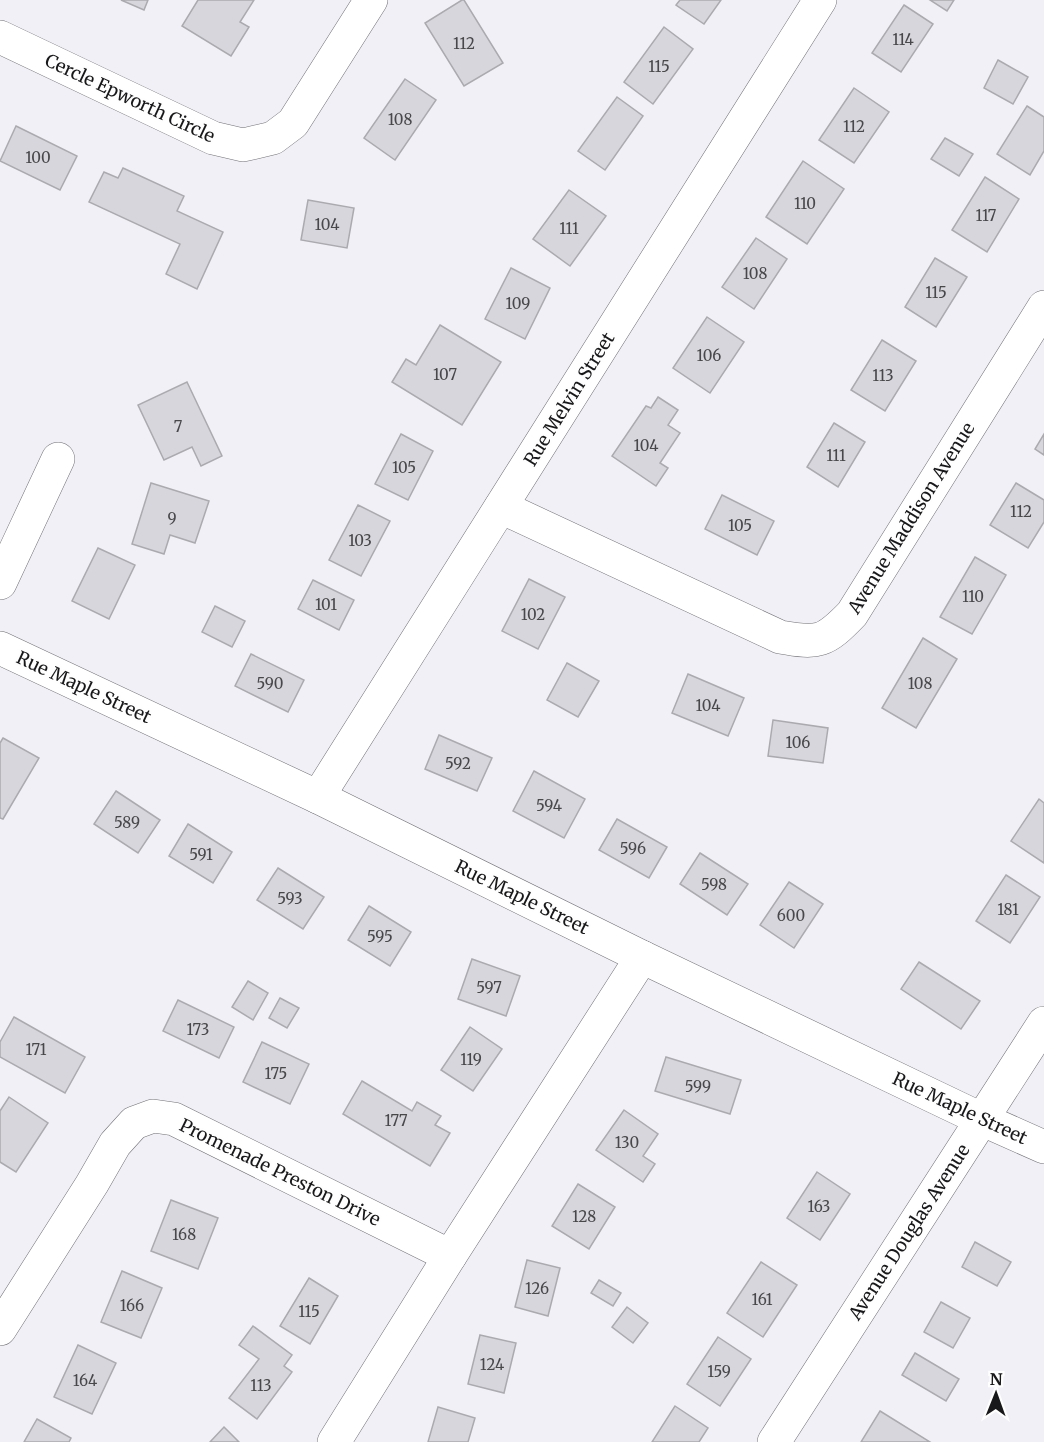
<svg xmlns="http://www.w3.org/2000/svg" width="1044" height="1442" viewBox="0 0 1044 1442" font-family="Merriweather,serif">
  <rect width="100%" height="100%" fill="#f0f0f6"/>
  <g fill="#d6d6dc" stroke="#aaaaaf" stroke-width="1.5">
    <polygon points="121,0 148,0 144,10"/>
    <polygon points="198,0 254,0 240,22 249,27 231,56 182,26"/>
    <polygon points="462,0 464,0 503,63 464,86 425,23"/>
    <polygon points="680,0 721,0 704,24 676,5"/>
    <polygon points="930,0 954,0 947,11"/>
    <polygon points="904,5 933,24 901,72 872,53"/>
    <polygon points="664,27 693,49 653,104 624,82"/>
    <polygon points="998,60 1028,77 1013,104 984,88"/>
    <polygon points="405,79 436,100 395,160 364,138"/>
    <polygon points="854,88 889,112 854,163 819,140"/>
    <polygon points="617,97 643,116 605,170 578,151"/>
    <polygon points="1027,106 1044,117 1044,151 1030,175 997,154"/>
    <polygon points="16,126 77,156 60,190 0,161"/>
    <polygon points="945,138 973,154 959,176 931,159"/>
    <polygon points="803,161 844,189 807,244 766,217"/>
    <polygon points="123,168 184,196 177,211 223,232 197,289 166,274 180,244 89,202 104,172 118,178"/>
    <polygon points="985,177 1019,199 987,252 952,230"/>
    <polygon points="569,190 606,216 570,266 533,239"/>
    <polygon points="308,200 354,208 347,248 301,240"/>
    <polygon points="756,238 787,259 754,309 722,287"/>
    <polygon points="935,258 967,277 936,327 905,307"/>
    <polygon points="511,268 550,288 525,339 485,319"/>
    <polygon points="707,317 744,342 710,393 673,368"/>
    <polygon points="440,325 501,362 462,425 392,382 406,359 416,365"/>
    <polygon points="882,340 916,361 885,411 851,390"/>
    <polygon points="187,382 222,456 201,466 192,447 164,460 138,405"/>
    <polygon points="658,397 678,410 668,425 680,433 660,463 668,468 656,486 612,456 646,406 651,408"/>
    <polygon points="834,423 865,442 838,487 807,467"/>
    <polygon points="401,434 433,451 408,500 375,484"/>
    <polygon points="1044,434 1044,455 1035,449"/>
    <polygon points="151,483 209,501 195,543 170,535 164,554 132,544"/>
    <polygon points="1016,483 1044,500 1044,522 1028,548 990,525"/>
    <polygon points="722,495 774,521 757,555 705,529"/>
    <polygon points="358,505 390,521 361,576 329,560"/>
    <polygon points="98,548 135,565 109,619 72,601"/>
    <polygon points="975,557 1006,575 972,634 940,617"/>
    <polygon points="529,579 565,597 538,649 502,631"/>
    <polygon points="313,580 354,600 339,630 298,609"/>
    <polygon points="215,606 245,621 232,647 202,632"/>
    <polygon points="923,638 957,659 916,728 882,708"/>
    <polygon points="251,654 304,680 288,712 235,686"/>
    <polygon points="567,663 599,681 578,717 547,700"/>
    <polygon points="688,674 744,698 728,736 672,713"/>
    <polygon points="773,720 828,728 823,763 768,756"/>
    <polygon points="439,735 492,758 477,791 425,769"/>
    <polygon points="3,738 39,758 3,819 0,818 0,743"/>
    <polygon points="534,771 585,799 564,838 513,811"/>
    <polygon points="116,791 160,820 138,853 94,824"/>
    <polygon points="1039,799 1044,803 1044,863 1011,841"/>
    <polygon points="617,819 667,847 649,878 599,850"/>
    <polygon points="188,824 232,852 213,883 169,856"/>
    <polygon points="700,853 748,884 727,915 680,884"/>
    <polygon points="278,868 324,897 303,929 257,900"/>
    <polygon points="1006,875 1040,897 1010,943 976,921"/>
    <polygon points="789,882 823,904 794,948 760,925"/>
    <polygon points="369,906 411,932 390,966 348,940"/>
    <polygon points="472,959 520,976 506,1016 458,999"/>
    <polygon points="919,962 980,1001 961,1029 901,989"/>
    <polygon points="248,981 268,993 253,1020 232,1007"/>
    <polygon points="280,998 299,1008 287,1028 269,1018"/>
    <polygon points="178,1000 234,1027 219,1058 163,1031"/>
    <polygon points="14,1017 85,1057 65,1093 0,1057 0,1042"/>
    <polygon points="470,1027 502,1049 473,1091 441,1070"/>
    <polygon points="262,1042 309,1064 290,1104 243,1082"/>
    <polygon points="666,1057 741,1080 730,1114 655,1091"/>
    <polygon points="362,1081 412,1111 417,1102 441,1116 435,1125 450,1133 430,1166 343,1114"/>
    <polygon points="9,1097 48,1123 16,1172 0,1162 0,1111"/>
    <polygon points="624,1110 658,1134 643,1156 655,1164 643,1182 596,1150"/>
    <polygon points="817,1172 850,1194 820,1240 787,1218"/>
    <polygon points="578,1184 615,1207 589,1249 552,1226"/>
    <polygon points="171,1200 218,1218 198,1269 151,1251"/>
    <polygon points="975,1242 1011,1262 997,1286 962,1267"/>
    <polygon points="527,1260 560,1268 548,1316 515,1307"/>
    <polygon points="761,1262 797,1285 763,1337 727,1313"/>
    <polygon points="122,1271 162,1288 141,1338 101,1322"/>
    <polygon points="309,1278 338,1296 310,1344 280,1326"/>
    <polygon points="599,1280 621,1293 613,1306 591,1293"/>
    <polygon points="941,1302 970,1318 953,1348 924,1332"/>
    <polygon points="627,1307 648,1323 633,1343 612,1327"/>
    <polygon points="253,1326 292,1355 284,1366 292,1372 257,1419 229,1398 259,1359 239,1345"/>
    <polygon points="480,1335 516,1343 504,1393 468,1384"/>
    <polygon points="718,1337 751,1359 720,1406 687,1384"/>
    <polygon points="78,1345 116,1363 92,1414 54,1397"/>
    <polygon points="915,1353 959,1379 946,1401 902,1375"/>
    <polygon points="675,1406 708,1428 699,1442 652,1442"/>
    <polygon points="438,1407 475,1418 468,1442 428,1442"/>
    <polygon points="880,1411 930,1442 861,1442"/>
    <polygon points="37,1419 71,1438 69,1442 24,1442"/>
    <polygon points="224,1427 239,1442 210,1442"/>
  </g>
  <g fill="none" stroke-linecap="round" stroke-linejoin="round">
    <g stroke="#727176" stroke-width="34">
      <g id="minor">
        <polyline points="0,37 213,138 243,145 273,138 293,123 371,0"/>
        <path d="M501 507 780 637C819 644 825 642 852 614L1044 307"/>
        <polyline points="0,583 58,459"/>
        <polyline points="0,648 318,797 642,957 981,1119 1044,1147"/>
        <polyline points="318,797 820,0"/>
        <polyline points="0,1329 92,1184 115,1144 134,1123 153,1116 174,1119 450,1256"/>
        <polyline points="334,1442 450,1256 642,957"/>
        <polyline points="774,1442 1044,1023"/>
      </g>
    </g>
    <use href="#minor" stroke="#fff" stroke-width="33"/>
  </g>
  <g text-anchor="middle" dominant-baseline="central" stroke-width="4.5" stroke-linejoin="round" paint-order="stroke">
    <g font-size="15" fill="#48484a">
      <text x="903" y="39">114</text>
      <text x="464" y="43">112</text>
      <text x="659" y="66">115</text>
      <text x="400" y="119">108</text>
      <text x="854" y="126">112</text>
      <text x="38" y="157">100</text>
      <text x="805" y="203">110</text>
      <text x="986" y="215">117</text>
      <text x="327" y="224">104</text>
      <text x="569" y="228">111</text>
      <text x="755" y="273">108</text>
      <text x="936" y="292">115</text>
      <text x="518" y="303">109</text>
      <text x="709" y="355">106</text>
      <text x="445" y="374">107</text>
      <text x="883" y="375">113</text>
      <text x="178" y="426">7</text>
      <text x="646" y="445">104</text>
      <text x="836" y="455">111</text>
      <text x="404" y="467">105</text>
      <text x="1021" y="511">112</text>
      <text x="172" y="518">9</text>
      <text x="740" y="525">105</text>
      <text x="360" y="540">103</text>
      <text x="973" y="596">110</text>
      <text x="326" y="604">101</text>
      <text x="533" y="614">102</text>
      <text x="270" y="683">590</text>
      <text x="920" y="683">108</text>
      <text x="708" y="705">104</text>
      <text x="798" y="742">106</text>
      <text x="458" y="763">592</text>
      <text x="549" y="805">594</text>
      <text x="127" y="822">589</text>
      <text x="633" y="848">596</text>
      <text x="201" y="854">591</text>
      <text x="714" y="884">598</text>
      <text x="290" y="898">593</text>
      <text x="1008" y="909">181</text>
      <text x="791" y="915">600</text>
      <text x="380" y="936">595</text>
      <text x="489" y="987">597</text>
      <text x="198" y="1029">173</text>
      <text x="36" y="1049">171</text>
      <text x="471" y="1059">119</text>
      <text x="276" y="1073">175</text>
      <text x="698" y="1086">599</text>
      <text x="396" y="1120">177</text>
      <text x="627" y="1142">130</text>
      <text x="819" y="1206">163</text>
      <text x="584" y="1216">128</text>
      <text x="184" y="1234">168</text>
      <text x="537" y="1288">126</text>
      <text x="762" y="1299">161</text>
      <text x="132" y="1305">166</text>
      <text x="309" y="1311">115</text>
      <text x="492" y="1364">124</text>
      <text x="719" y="1371">159</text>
      <text x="85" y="1380">164</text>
      <text x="261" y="1385">113</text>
    </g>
    <g font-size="18" fill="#18181a" stroke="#fefefe">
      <text transform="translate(130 98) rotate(25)">Cercle Epworth Circle</text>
      <text transform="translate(569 399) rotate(-58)">Rue Melvin Street</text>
      <text transform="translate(911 518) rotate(-58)">Avenue Maddison Avenue</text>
      <text transform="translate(84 687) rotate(25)">Rue Maple Street</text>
      <text transform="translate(522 897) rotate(26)">Rue Maple Street</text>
      <text transform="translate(960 1108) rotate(25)">Rue Maple Street</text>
      <text transform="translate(280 1172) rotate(26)">Promenade Preston Drive</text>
      <text transform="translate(909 1232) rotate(-57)">Avenue Douglas Avenue</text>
    </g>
  </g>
  <g transform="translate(996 1394) rotate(1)" stroke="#fefefe" stroke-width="4.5" paint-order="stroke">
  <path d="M0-4.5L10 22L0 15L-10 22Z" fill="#18181a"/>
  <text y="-9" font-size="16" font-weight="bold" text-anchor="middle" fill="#18181a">N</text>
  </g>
</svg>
